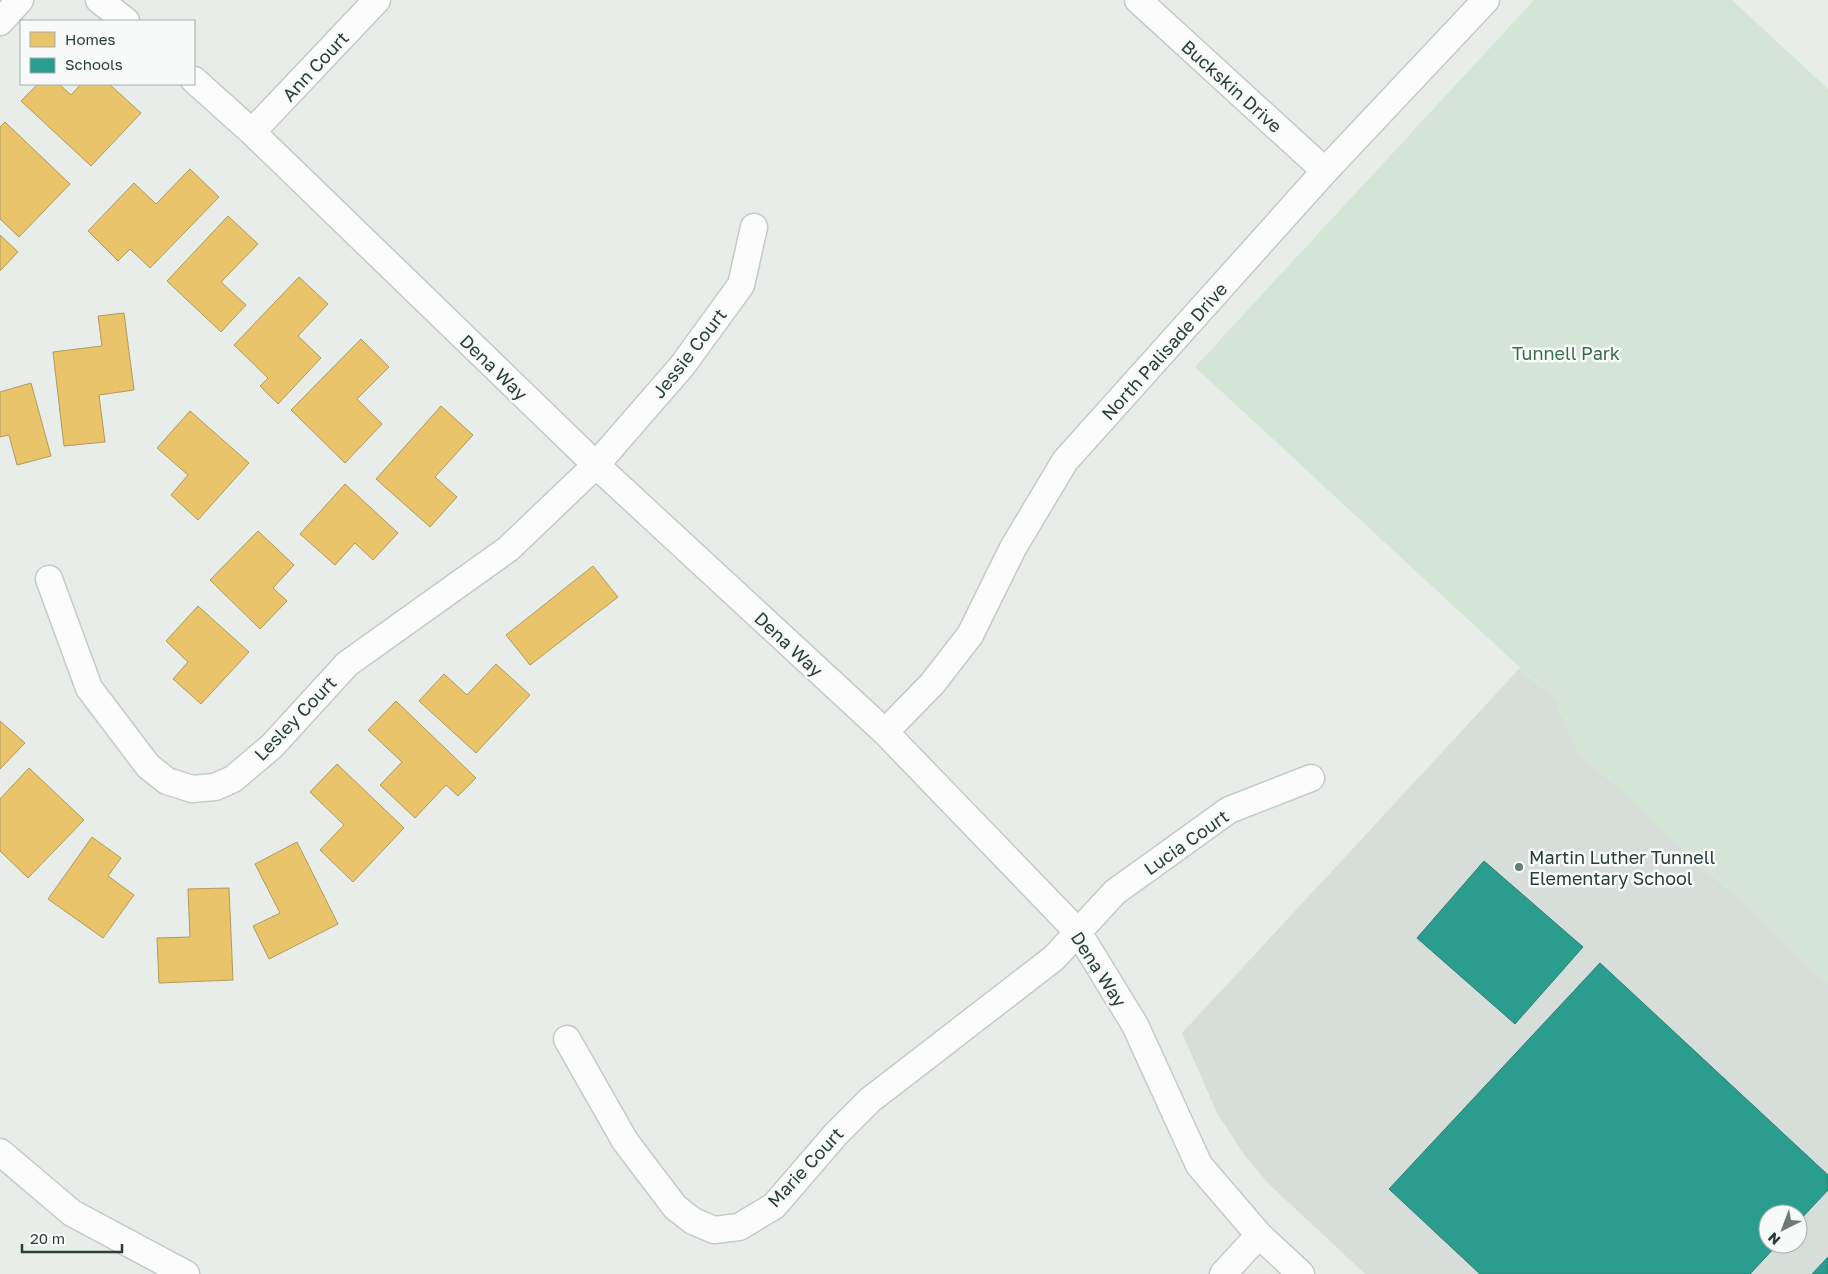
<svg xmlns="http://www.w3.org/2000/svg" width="1828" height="1274" viewBox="0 0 1828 1274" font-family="'Golos Text',sans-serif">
  <rect width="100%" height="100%" fill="#e8edea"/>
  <path fill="#d7deda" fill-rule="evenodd" d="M1520 668 1554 699 1578 751 1828 983V1274H1365L1268 1183 1244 1155 1217 1113 1182 1033ZM1768 1214H1798V1244H1768Z"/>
  <polygon fill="#d4e4d7" points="1534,0 1732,0 1828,89 1828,983 1578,751 1554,699 1195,367"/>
  <g fill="#e9c46a" stroke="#af9c5b">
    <polygon points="38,84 59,84 71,95 81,84 109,84 141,113 91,166 21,101"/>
    <polygon points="5,122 70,184 19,237 0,219 0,127"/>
    <polygon points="190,169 219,197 150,268 130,249 118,261 88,231 134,183 156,204"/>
    <polygon points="228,216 258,244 221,282 246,305 221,332 167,281"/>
    <polygon points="0,235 18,252 0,271"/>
    <polygon points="299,277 328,304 298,336 321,358 278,404 260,386 268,378 234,345"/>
    <polygon points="124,313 134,390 99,395 105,442 64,446 53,352 102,346 98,316"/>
    <polygon points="361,339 389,367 357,399 382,424 345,463 291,410"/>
    <polygon points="31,383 51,456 17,465 9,435 0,437 0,392"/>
    <polygon points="441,406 473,435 435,477 457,497 430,527 376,479"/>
    <polygon points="190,411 249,463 198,520 171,495 188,475 157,448"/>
    <polygon points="345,484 398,533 373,560 355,543 335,565 300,534"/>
    <polygon points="258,531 294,565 273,588 287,601 260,629 210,580"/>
    <polygon points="593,566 618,597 530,665 506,635"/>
    <polygon points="198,606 249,652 201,704 173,679 188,662 166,641"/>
    <polygon points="496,664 530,695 476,753 419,701 444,674 467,695"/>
    <polygon points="396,701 476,778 458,796 446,785 415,818 380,785 402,762 368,730"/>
    <polygon points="0,721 25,743 0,769"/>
    <polygon points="337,764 404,828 353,882 320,850 344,825 310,792"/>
    <polygon points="29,768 84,820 28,878 0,851 0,799"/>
    <polygon points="92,837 121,858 108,876 134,895 103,938 48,899"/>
    <polygon points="297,842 338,924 269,959 253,926 280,913 255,864"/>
    <polygon points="229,888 233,980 159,983 157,938 190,937 188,889"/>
  </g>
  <g fill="#2a9d8f" stroke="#298075">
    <polygon points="1484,861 1583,947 1515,1024 1417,938"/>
    <polygon points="1600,963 1828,1175 1828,1190 1798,1222 1798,1214 1768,1214 1768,1244 1778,1244 1750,1274 1480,1274 1389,1189"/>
    <polygon points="1828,1257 1828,1274 1812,1274"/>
  </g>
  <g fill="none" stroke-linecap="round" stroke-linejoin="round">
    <g stroke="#c5cac7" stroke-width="29">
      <g id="minor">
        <polyline points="99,0 126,21"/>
        <polyline points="1138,0 1325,171"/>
        <polyline points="0,22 20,0"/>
        <polyline points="194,80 252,132 596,465 885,732 1078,932 1135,1025 1199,1165 1259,1235 1301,1274"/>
        <polyline points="252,132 377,0"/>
        <polyline points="49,579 89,688 148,766 167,781 192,789 215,787 233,779 272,746 347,664 508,549 596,465 682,366 741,285 754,227"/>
        <polyline points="885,732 932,684 970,635 1013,548 1065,461 1325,171 1486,0"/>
        <polyline points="567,1039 625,1141 675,1207 693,1221 714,1230 739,1227 774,1206 836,1134 870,1100 1054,958 1115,892 1229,810 1311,778"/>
        <polyline points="0,1152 72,1213 186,1274"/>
        <polyline points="1223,1274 1259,1235"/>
      </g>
    </g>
    <use href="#minor" stroke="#fcfcfc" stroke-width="26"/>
  </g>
  <circle fill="#6b7b76" stroke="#f7faf9" stroke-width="2" cx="1519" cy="867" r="5"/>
  <g text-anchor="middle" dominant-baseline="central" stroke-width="5" stroke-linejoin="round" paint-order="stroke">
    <g font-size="18" fill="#283e37" stroke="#f7faf9">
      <text transform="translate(315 66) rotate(-47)">Ann Court</text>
      <text transform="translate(1232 86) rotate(42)">Buckskin Drive</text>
      <text transform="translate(1164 351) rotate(-48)">North Palisade Drive</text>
      <text transform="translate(689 353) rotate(-52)">Jessie Court</text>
      <text transform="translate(494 367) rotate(44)">Dena Way</text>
      <text transform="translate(789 644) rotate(43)">Dena Way</text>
      <text transform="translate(295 718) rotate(-46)">Lesley Court</text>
      <text transform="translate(1186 842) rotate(-35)">Lucia Court</text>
      <text transform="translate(1099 969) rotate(57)">Dena Way</text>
      <text transform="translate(805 1167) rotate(-47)">Marie Court</text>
    </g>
    <g font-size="18" fill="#367049" stroke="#f7faf9">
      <text x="1566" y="353">Tunnell Park</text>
    </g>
    <g font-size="18" fill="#283e37" stroke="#f7faf9" text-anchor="start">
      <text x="1529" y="857">Martin Luther Tunnell<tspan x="1529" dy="21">Elementary School</tspan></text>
    </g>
  </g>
  <rect x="20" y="20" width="175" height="65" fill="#f7faf9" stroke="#a4afab"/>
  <rect x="30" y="32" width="25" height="15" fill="#e9c46a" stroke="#a4afab"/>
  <text x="65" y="45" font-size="15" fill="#283e37">Homes</text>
  <rect x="30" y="58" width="25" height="15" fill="#2a9d8f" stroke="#a4afab"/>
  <text x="65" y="70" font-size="15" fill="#283e37">Schools</text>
  <g transform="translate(1783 1229) rotate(222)"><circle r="24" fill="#f7faf9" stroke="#a4afab"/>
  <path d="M0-4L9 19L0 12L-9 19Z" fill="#6b7b76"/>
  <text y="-8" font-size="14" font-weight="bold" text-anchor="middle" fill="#283e37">N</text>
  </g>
  <path d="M22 1244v8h100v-8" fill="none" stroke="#283e37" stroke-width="2.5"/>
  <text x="30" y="1244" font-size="15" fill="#283e37" stroke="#f7faf9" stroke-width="4" paint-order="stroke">20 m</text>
</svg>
